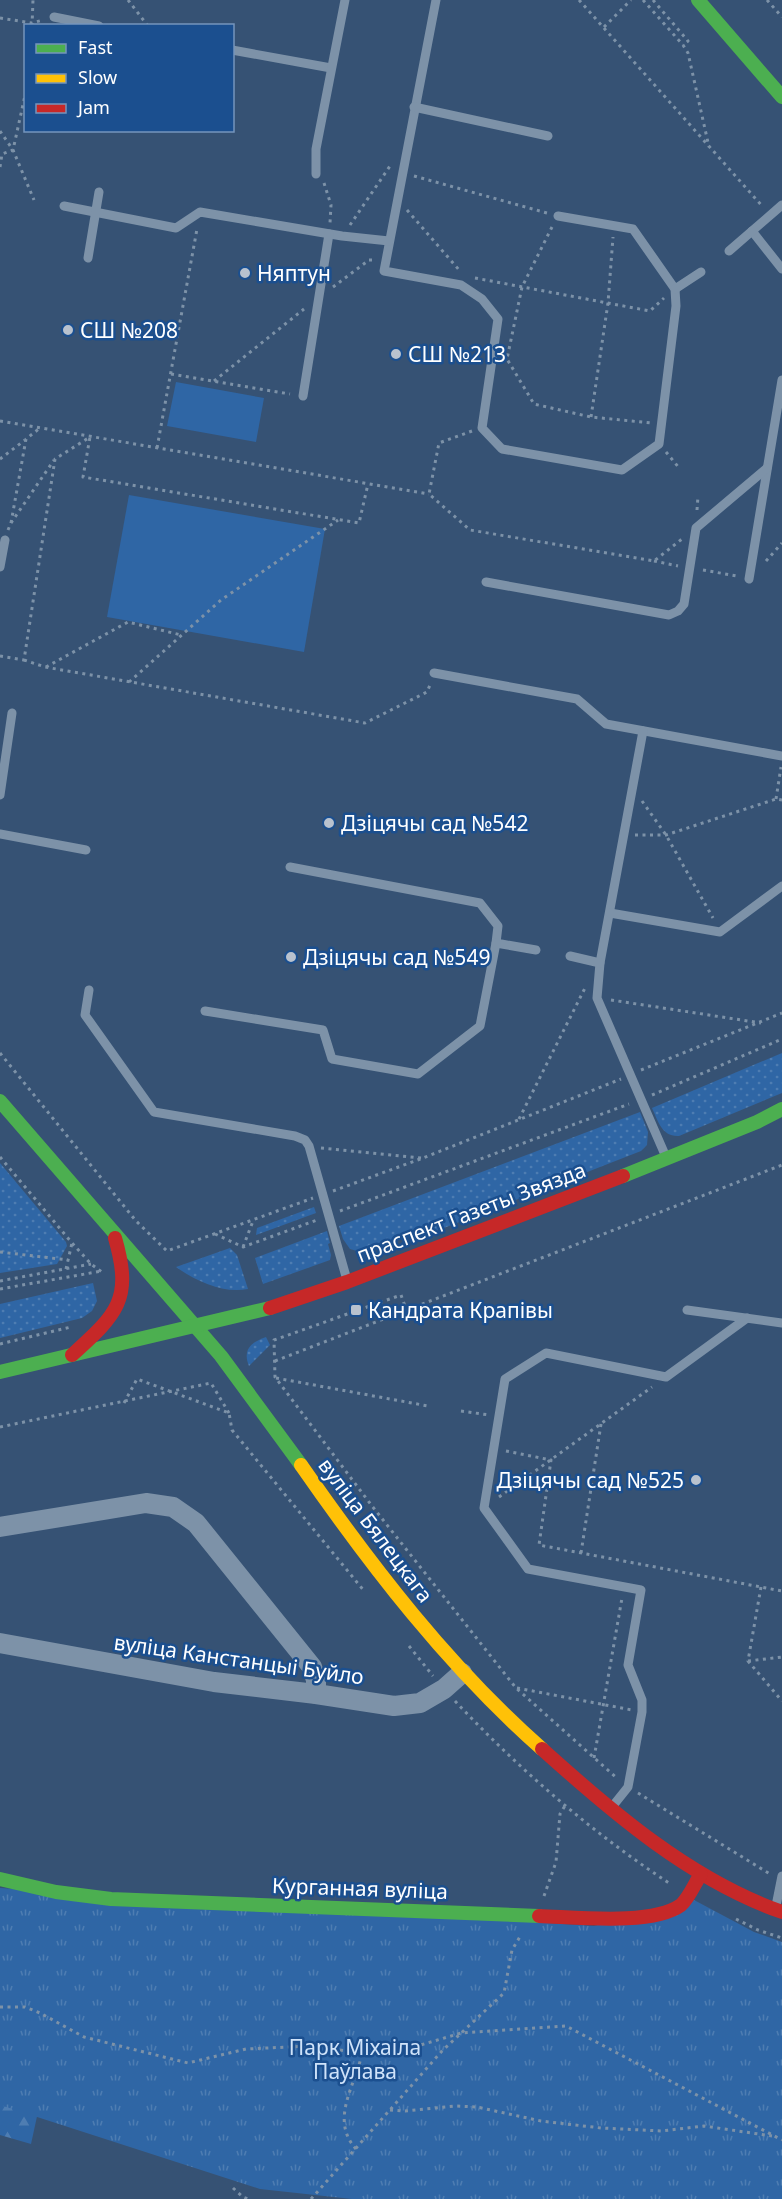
<svg xmlns="http://www.w3.org/2000/svg" width="782" height="2199" viewBox="0 0 782 2199" font-family="'Noto Sans',sans-serif">
  <defs>
    <pattern id="grass-dots" width="8" height="8" patternUnits="userSpaceOnUse" patternTransform="scale(1.5)"><rect width="8" height="8" fill="#2f66a5"/><path d="M2 2h.1M6 6h.1" fill="none" stroke="#4e7db2" stroke-width="1.8" stroke-linecap="round"/></pattern>
    <pattern id="forest-firs" width="22" height="20" patternUnits="userSpaceOnUse" patternTransform="scale(1.5)"><rect width="22" height="20" fill="#2f66a5"/><path d="M5 1l3.5 6h-7zM16 11l3.5 6h-7z" fill="#4e7db2"/></pattern>
    <pattern id="park-tufts" width="24" height="20" patternUnits="userSpaceOnUse" patternTransform="scale(1.5)"><rect width="24" height="20" fill="#2f66a5"/><path d="M3 7l-1-3M5 7V3M7 7l1-3M15 17l-1-3M17 17v-4M19 17l1-3" fill="none" stroke="#4e7db2"/></pattern>
  </defs>
  <rect width="100%" height="100%" fill="#365274"/>
  <g fill="url(#grass-dots)">
    <path d="M782 1053V1093L679 1136C662 1137 658 1121 652 1108Z"/>
    <polygon points="640,1112 648,1132 647,1145 641,1151 431,1233 383,1242 357,1251 350,1249 343,1239 339,1226"/>
    <polygon points="0,1163 66,1242 67,1246 57,1264 0,1273"/>
    <polygon points="314,1207 316,1213 256,1235 257,1228"/>
    <polygon points="327,1231 330,1243 328,1244 331,1255 330,1260 263,1284 255,1258"/>
    <path d="M230 1248 237 1255 248 1289C223 1294 196 1281 176 1267Z"/>
    <polygon points="93,1283 97,1301 92,1311 82,1318 0,1338 0,1304"/>
    <path d="M266 1337 270 1345 249 1366C242 1349 252 1342 266 1337Z"/>
  </g>
  <polygon fill="url(#forest-firs)" points="0,2066 44,2084 31,2144 0,2135"/>
  <polygon fill="url(#park-tufts)" points="0,1888 594,1926 694,1900 754,1932 782,1942 782,2199 352,2199 260,2189 0,2105"/>
  <g fill="#2f66a5">
    <polygon points="176,382 264,398 256,442 167,426"/>
    <polygon points="129,495 325,529 304,652 107,617"/>
  </g>
  <g fill="none" stroke-linecap="round" stroke-linejoin="round">
    <g stroke="#7d92a8" stroke-width="3" stroke-dasharray="3 4.5" stroke-linecap="butt">
      <polyline points="128,0 148,26"/>
      <polyline points="579,0 763,207"/>
      <polyline points="643,0 683,45 688,53 709,147"/>
      <polyline points="653,0 688,41 683,45"/>
      <polyline points="767,0 782,17"/>
      <polyline points="0,18 32,23 43,20"/>
      <polyline points="32,26 33,0"/>
      <polyline points="604,27 631,0"/>
      <polyline points="0,131 13,150 34,200"/>
      <polyline points="0,167 2,154 13,150 26,91"/>
      <polyline points="414,176 547,213"/>
      <polyline points="324,183 331,205 330,223"/>
      <polyline points="407,210 460,271"/>
      <polyline points="350,225 392,163"/>
      <polyline points="552,227 522,287 507,359 534,404 591,417 651,423"/>
      <polyline points="475,278 650,311 664,298"/>
      <polyline points="333,287 369,260 374,260"/>
      <polyline points="171,374 290,394"/>
      <polyline points="214,381 304,309"/>
      <polyline points="591,417 608,303 613,237"/>
      <polyline points="0,421 429,494"/>
      <polyline points="472,431 439,443 429,494 470,530 654,561 682,539"/>
      <polyline points="157,448 197,229"/>
      <polyline points="666,452 680,469"/>
      <polyline points="0,459 25,440"/>
      <polyline points="697,510 698,496"/>
      <polyline points="11,523 26,439 40,428"/>
      <polyline points="8,530 11,523 54,460"/>
      <polyline points="654,561 678,566"/>
      <polyline points="766,561 782,543"/>
      <polyline points="703,570 737,576"/>
      <polyline points="0,656 24,660 55,459 90,437 83,477 359,523 368,484"/>
      <polyline points="24,660 45,667 365,723 427,692 430,685"/>
      <polyline points="46,667 128,622 181,635"/>
      <polyline points="129,682 221,600 338,520"/>
      <polyline points="776,799 781,767"/>
      <polyline points="642,801 666,835 713,918"/>
      <polyline points="635,835 666,835 776,799 782,800"/>
      <polyline points="611,1000 761,1023"/>
      <polyline points="0,1053 136,1221 167,1251 313,1198"/>
      <polyline points="641,1070 782,1013"/>
      <polyline points="652,1095 782,1039"/>
      <polyline points="519,1119 585,988"/>
      <polyline points="321,1148 421,1158"/>
      <polyline points="0,1157 72,1243 91,1264 102,1272"/>
      <polyline points="333,1191 423,1158 621,1079"/>
      <polyline points="340,1211 629,1104"/>
      <polyline points="215,1234 243,1247 317,1220"/>
      <polyline points="243,1247 253,1221"/>
      <polyline points="0,1252 68,1260"/>
      <polyline points="66,1269 72,1243"/>
      <polyline points="0,1281 91,1264"/>
      <polyline points="0,1289 102,1271"/>
      <polyline points="407,1312 401,1295 274,1340 275,1377 372,1506 516,1688 618,1779"/>
      <polyline points="0,1344 71,1327"/>
      <polyline points="275,1361 782,1165"/>
      <polyline points="276,1378 428,1406"/>
      <polyline points="124,1403 137,1379 229,1413 232,1430 365,1592"/>
      <polyline points="461,1411 489,1415"/>
      <polyline points="0,1427 211,1383 229,1413"/>
      <polyline points="506,1451 551,1460 539,1545 782,1591"/>
      <polyline points="499,1497 652,1387"/>
      <polyline points="581,1553 601,1424"/>
      <polyline points="761,1587 748,1661 782,1701"/>
      <polyline points="409,1646 433,1676"/>
      <polyline points="748,1661 782,1657"/>
      <polyline points="517,1688 632,1710"/>
      <path d="M455 1701C519 1769 591 1832 669 1883"/>
      <polyline points="594,1758 622,1598"/>
      <polyline points="638,1793 770,1874"/>
      <polyline points="544,1896 556,1862 560,1814 566,1804"/>
      <polyline points="736,1919 758,1930 782,1938"/>
      <polyline points="0,2007 25,2007 40,2013 84,2037 188,2063 246,2049 310,2046 362,2053 404,2050 461,2033 566,2026 782,2140"/>
      <polyline points="390,2110 405,2111 456,2106 477,2107 541,2121 601,2128 661,2131 704,2126 772,2136"/>
      <path d="M356 2149C329 2119 356 2085 362 2053"/>
      <polyline points="233,2188 243,2197 248,2199"/>
      <polyline points="311,2199 442,2051 504,1993 512,1950 521,1935"/>
    </g>
    <g stroke="#7d92a8" stroke-width="9">
      <polyline points="436,0 384,271 461,285 482,299 498,319 482,428 502,449 622,470 659,444 676,306 675,289 633,229 558,216"/>
      <polyline points="54,17 99,26"/>
      <polyline points="232,50 331,68"/>
      <polyline points="414,107 548,136"/>
      <polyline points="316,174 316,149 345,0"/>
      <polyline points="64,206 176,228 200,212 342,236 389,241"/>
      <polyline points="752,231 782,269"/>
      <polyline points="729,251 782,205"/>
      <polyline points="88,258 99,192"/>
      <polyline points="675,289 701,272"/>
      <polyline points="303,396 329,234"/>
      <polyline points="0,567 5,540"/>
      <polyline points="749,579 782,380"/>
      <polyline points="486,582 669,615 678,611 684,604 696,528 767,468"/>
      <polyline points="434,673 577,699 606,724 782,756"/>
      <polyline points="643,731 600,963 597,998 666,1157"/>
      <polyline points="0,795 12,713"/>
      <polyline points="0,834 86,850"/>
      <polyline points="290,867 480,903 498,926 496,943 536,950"/>
      <polyline points="610,913 720,932 782,886"/>
      <polyline points="570,956 600,963"/>
      <polyline points="89,990 85,1015 154,1112 295,1136 305,1140 309,1146 347,1280"/>
      <polyline points="205,1011 323,1030 332,1059 418,1074 480,1026 496,943"/>
      <polyline points="687,1310 782,1323"/>
      <polyline points="612,1807 628,1787 642,1712 642,1700 628,1665 641,1590 528,1569 484,1508 505,1379 546,1353 666,1377 747,1318"/>
      <polyline points="776,1906 782,1876"/>
    </g>
    <g stroke="#7d92a8" stroke-width="20">
      <polyline points="0,1527 146,1503 173,1507 196,1523 312,1667 316,1680 316,1694"/>
      <polyline points="0,1643 214,1682 316,1694 394,1706 420,1703 444,1689 462,1673"/>
    </g>
    <g stroke="#4caf50" stroke-width="14">
      <polyline points="698,0 782,97"/>
      <polyline points="0,1101 221,1356 301,1465"/>
      <polyline points="623,1176 757,1122 782,1109"/>
      <polyline points="0,1372 270,1308"/>
      <polyline points="0,1879 56,1892 111,1899 539,1916"/>
    </g>
    <path stroke="#ffc107" stroke-width="14" d="M301 1465C372 1567 448 1666 542 1749"/>
    <g stroke="#c62828" stroke-width="14">
      <polyline points="270,1308 347,1282 623,1176"/>
      <path d="M72 1355C117 1314 133 1300 115 1238"/>
      <path d="M542 1749C613 1813 691 1880 782 1912"/>
      <path d="M539 1916C575 1917 652 1926 681 1905 689 1898 695 1883 701 1874"/>
    </g>
  </g>
  <g fill="#b9c2ce" stroke="#1b4f8f" stroke-width="2">
    <circle cx="245" cy="273" r="6"/>
    <circle cx="68" cy="330" r="6"/>
    <circle cx="396" cy="354" r="6"/>
    <circle cx="329" cy="823" r="6"/>
    <circle cx="291" cy="957" r="6"/>
    <rect x="350" y="1304" width="12" height="12" rx="3"/>
    <circle cx="696" cy="1480" r="6"/>
  </g>
  <g text-anchor="middle" dominant-baseline="central" stroke-width="5" stroke-linejoin="round" paint-order="stroke">
    <g font-size="21" fill="#fff" stroke="#1b4f8f" text-anchor="start">
      <text x="257" y="273">Няптун</text>
      <text x="80" y="330">СШ №208</text>
      <text x="408" y="354">СШ №213</text>
      <text x="341" y="823">Дзіцячы сад №542</text>
      <text x="303" y="957">Дзіцячы сад №549</text>
      <text x="368" y="1310">Кандрата Крапівы</text>
      <text x="684" y="1480" text-anchor="end">Дзіцячы сад №525</text>
    </g>
    <g font-size="21" fill="#fff" stroke="#1b4f8f">
      <text transform="translate(471 1212) rotate(-21)">праспект Газеты Звязда</text>
      <text transform="translate(376 1530) rotate(53)">вуліца Бялецкага</text>
      <text transform="translate(239 1659) rotate(8)">вуліца Канстанцыі Буйло</text>
      <text transform="translate(360 1888) rotate(2)">Курганная вуліца</text>
    </g>
    <g font-size="21" fill="#cfe3fa" stroke="#1b4f8f">
      <text x="355" y="2047">Парк Міхаіла<tspan x="355" dy="24">Паўлава</tspan></text>
    </g>
  </g>
  <rect x="24" y="24" width="210" height="108" fill="#1b4f8f" stroke="#7695bc" stroke-width="1.5"/>
  <rect x="36" y="44" width="30" height="9" fill="#4caf50" stroke="#7695bc" stroke-width="1.5"/>
  <text x="78" y="54" font-size="18" fill="#ffffff">Fast</text>
  <rect x="36" y="74" width="30" height="9" fill="#ffc107" stroke="#7695bc" stroke-width="1.5"/>
  <text x="78" y="84" font-size="18" fill="#ffffff">Slow</text>
  <rect x="36" y="104" width="30" height="9" fill="#c62828" stroke="#7695bc" stroke-width="1.5"/>
  <text x="78" y="114" font-size="18" fill="#ffffff">Jam</text>
</svg>
